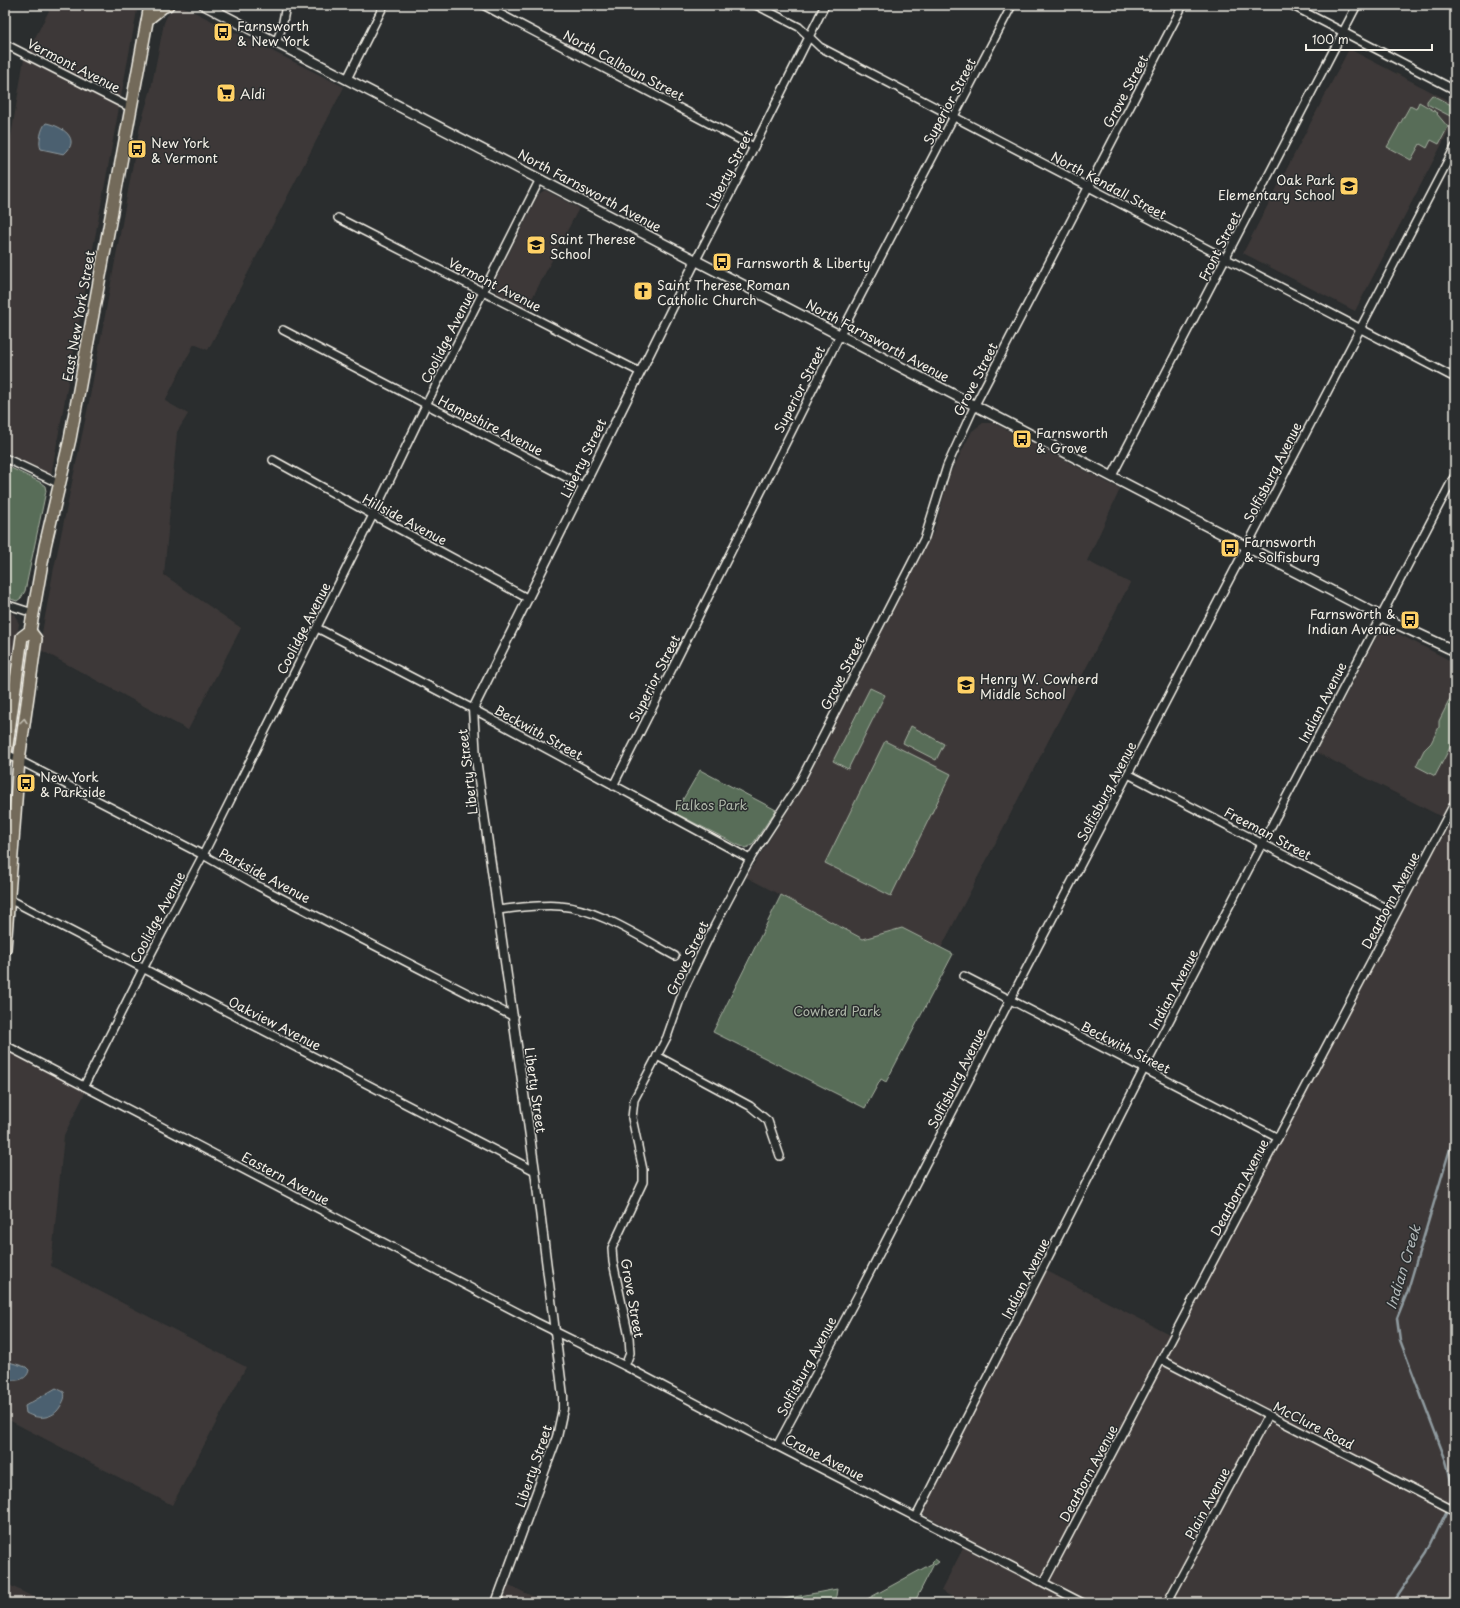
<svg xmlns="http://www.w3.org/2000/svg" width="1460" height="1608" viewBox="0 0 1460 1608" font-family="'Playpen Sans',sans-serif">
  <rect width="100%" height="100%" fill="#2a2d2e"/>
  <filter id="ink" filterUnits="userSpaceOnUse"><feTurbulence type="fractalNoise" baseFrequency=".025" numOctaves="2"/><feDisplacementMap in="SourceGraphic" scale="8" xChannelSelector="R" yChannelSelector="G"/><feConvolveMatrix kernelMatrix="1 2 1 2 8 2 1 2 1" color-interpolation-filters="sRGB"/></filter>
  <g filter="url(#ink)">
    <g fill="#3d3938">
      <polygon points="52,5 138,5 51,475 5,452 5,172 24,59"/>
      <polygon points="182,6 344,87 208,350 194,344 165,401 188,414 177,432 164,575 241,628 188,730 39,649 53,573 89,402 140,126 151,89 164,23 167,16 173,9"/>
      <polygon points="1349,49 1455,104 1455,119 1355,311 1243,253"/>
      <polygon points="545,190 579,208 527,308 498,294 494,283 539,194"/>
      <polygon points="983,423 994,423 1120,489 1087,561 1130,583 941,948 902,928 864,939 746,877 803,787 934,531 950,474 972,431"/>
      <polygon points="5,610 15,615 19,624 5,718"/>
      <polygon points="1384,629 1389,629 1455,663 1455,792 1442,817 1316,752 1380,631"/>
      <polygon points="1455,814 1455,1603 952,1603 954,1598 941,1591 968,1539 917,1511 1041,1268 1171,1335 1407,883 1439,844"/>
      <polygon points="5,1050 86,1091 64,1135 51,1266 246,1367 172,1505 5,1418"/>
      <polygon points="5,1583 45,1603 5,1603"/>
      <polygon points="509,1585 546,1603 502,1603"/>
    </g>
    <g fill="#586d59" stroke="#a6afa0">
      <polygon points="1432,95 1455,107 1454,116 1452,117 1427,104 1427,101"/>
      <polygon points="1419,102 1438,113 1437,114 1448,127 1439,144 1431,140 1427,148 1420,144 1411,160 1387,147 1410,106 1416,109"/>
      <polygon points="5,465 40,482 45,486 46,491 25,591 21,598 17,601 5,597"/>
      <polygon points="870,688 885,695 848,769 833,761"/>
      <polygon points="1455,689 1455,738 1435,776 1416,766 1424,750 1431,743 1439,727 1439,721"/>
      <polygon points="911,726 944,744 936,760 903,743"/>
      <polygon points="885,741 951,774 891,896 825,863"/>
      <polygon points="700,770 776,810 752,845 746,848 738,845 675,813"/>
      <polygon points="781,895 863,939 902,928 953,954 886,1082 881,1079 865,1108 713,1032"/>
      <polygon points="935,1559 939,1562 935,1565 934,1564 914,1603 860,1603 933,1563 932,1562"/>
      <polygon points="837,1589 835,1603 763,1603"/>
    </g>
    <g fill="#4c606f" stroke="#8f9a9f">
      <path d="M46 123C62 126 82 139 64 154L41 149C38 143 41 128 46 123Z"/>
      <path d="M5 1348 8 1351 9 1362 26 1367 29 1370C27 1381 14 1382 5 1378Z"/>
      <path d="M56 1388 64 1392C66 1398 63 1402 60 1407 53 1419 38 1420 26 1413L25 1406Z"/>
    </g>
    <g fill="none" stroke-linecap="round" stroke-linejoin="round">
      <path stroke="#8f9a9f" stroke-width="2.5" d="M1392 1603 1427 1552 1451 1502C1453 1487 1450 1475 1446 1461L1400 1340 1397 1318 1407 1293 1455 1132"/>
      <g stroke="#f4f1e8" stroke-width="10">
        <g id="minor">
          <polyline points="483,5 754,147"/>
          <polyline points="756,5 799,27 820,47 1455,378"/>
          <polyline points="1291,5 1455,90"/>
          <polyline points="276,43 282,27 286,5"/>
          <polyline points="5,44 131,108"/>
          <polyline points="347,79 384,5"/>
          <polyline points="338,218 640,372"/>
          <polyline points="696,260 754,147 825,5"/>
          <polyline points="283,330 583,486"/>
          <polyline points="5,458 60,484"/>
          <polyline points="273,460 373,515 527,598"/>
          <polyline points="1112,476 1357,5"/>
          <polyline points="5,604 33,613"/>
          <polyline points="317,628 473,709 750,859"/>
          <polyline points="5,753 203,855 258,886 514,1017"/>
          <polyline points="1128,774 1396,913"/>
          <polyline points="613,786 840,335 1012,5"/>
          <polyline points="7,898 535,1171"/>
          <path d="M498 910C518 908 539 904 560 906 597 908 641 938 675 956"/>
          <polyline points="964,976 1278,1138"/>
          <polyline points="5,1045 536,1322 625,1366 777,1446 1083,1603"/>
          <polyline points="657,1056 750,1106 768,1121 780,1156"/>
          <polyline points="84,1086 143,969 203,855 373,515 426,405 540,179"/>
          <polyline points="1162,1360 1455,1511"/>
          <polyline points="625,1366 630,1353 629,1337 613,1262 612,1248 643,1182 643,1170 632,1118 634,1100 667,1037 683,991 715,925 750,859 797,787 925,537 947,466 975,405 1183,5"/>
          <polyline points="777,1446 857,1297 1010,1000 1455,147"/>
          <polyline points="916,1517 1144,1069 1455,475"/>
          <polyline points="1044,1582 1455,802"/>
          <polyline points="1167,1603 1268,1415"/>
        </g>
      </g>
      <g stroke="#f4f1e8" stroke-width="11">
        <polyline id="tertiary" points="496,1603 557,1437 563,1409 563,1396 535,1171 476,759 473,709 696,260"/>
      </g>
      <g stroke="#f4f1e8" stroke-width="12">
        <polyline id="secondary" points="204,5 1382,617 1455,651"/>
      </g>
      <g stroke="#f4f1e8" stroke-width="14">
        <g id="primary">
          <polyline points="148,19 163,7 168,5"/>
          <polyline points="5,760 22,637 30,631 45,546 70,439 150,5"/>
          <polyline points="5,949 19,760 36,639 30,631"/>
        </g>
      </g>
      <use href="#minor" stroke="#2a2d2e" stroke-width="7"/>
      <use href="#tertiary" stroke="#2a2d2e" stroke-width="8"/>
      <use href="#secondary" stroke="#2a2d2e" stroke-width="9"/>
      <use href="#primary" stroke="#736b5a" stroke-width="11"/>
    </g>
    <defs><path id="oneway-chevron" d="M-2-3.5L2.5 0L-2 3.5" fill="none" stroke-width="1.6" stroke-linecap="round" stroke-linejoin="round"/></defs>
    <use stroke="#c0bbaf" href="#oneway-chevron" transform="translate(24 721) rotate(-83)"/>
  </g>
  <defs>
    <g id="bus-square" transform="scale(1)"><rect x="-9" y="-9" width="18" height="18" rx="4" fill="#ffd166" stroke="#2a2d2e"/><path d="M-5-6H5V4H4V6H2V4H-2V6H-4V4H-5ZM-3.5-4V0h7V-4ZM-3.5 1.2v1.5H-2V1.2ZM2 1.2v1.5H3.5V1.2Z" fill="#111"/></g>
    <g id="supermarket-square" transform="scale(1)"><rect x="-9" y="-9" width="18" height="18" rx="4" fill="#ffd166" stroke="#2a2d2e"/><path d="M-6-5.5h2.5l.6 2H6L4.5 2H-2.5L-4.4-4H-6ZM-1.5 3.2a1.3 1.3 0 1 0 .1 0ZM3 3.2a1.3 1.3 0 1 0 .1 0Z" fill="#111"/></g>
    <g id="school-square" transform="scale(1)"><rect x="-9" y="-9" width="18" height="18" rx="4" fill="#ffd166" stroke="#2a2d2e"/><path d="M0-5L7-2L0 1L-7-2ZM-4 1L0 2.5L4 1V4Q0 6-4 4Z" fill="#111"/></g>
    <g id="church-square" transform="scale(1)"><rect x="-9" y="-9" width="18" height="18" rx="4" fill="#ffd166" stroke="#2a2d2e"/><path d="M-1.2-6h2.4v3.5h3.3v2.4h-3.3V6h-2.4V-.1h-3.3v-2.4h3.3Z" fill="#111"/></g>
  </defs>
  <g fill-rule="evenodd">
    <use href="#bus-square" x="223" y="32"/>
    <use href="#supermarket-square" x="226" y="93"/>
    <use href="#bus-square" x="137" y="149"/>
    <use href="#school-square" x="1349" y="186"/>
    <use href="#school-square" x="536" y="245"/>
    <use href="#bus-square" x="722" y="262"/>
    <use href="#church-square" x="643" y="291"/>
    <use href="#bus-square" x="1022" y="439"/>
    <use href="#bus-square" x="1230" y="548"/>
    <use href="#bus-square" x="1410" y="620"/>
    <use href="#school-square" x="966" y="685"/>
    <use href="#bus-square" x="26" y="783"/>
  </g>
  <g text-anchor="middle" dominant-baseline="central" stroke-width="3" stroke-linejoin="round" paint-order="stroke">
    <g font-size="13" fill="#f4f1e8" stroke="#2a2d2e" text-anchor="start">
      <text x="237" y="25">Farnsworth<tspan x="237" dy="15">&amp; New York</tspan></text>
      <text x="240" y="93">Aldi</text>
      <text x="151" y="142">New York<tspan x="151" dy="15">&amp; Vermont</tspan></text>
      <text x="1335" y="179" text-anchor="end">Oak Park<tspan x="1335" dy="15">Elementary School</tspan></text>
      <text x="550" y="238">Saint Therese<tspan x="550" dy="15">School</tspan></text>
      <text x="736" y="262">Farnsworth &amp; Liberty</text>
      <text x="657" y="284">Saint Therese Roman<tspan x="657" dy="15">Catholic Church</tspan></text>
      <text x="1036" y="432">Farnsworth<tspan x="1036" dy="15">&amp; Grove</tspan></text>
      <text x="1244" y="541">Farnsworth<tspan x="1244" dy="15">&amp; Solfisburg</tspan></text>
      <text x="1396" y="613" text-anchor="end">Farnsworth &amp;<tspan x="1396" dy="15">Indian Avenue</tspan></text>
      <text x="980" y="678">Henry W. Cowherd<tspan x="980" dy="15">Middle School</tspan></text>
      <text x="40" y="776">New York<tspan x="40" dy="15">&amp; Parkside</tspan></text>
    </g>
    <g font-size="13" fill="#f4f1e8" stroke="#2a2d2e">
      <text transform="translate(74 65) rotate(27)">Vermont Avenue</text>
      <text transform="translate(624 65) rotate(28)">North Calhoun Street</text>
      <text transform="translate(1125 91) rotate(-62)">Grove Street</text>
      <text transform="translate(949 101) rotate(-62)">Superior Street</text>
      <text transform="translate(729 169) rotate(-63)">Liberty Street</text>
      <text transform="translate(1109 185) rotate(28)">North Kendall Street</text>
      <text transform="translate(590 190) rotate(28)">North Farnsworth Avenue</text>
      <text transform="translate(1219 246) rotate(-63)">Front Street</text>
      <text transform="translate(495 284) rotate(27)">Vermont Avenue</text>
      <text transform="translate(78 316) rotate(-80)">East New York Street</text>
      <text transform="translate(447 337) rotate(-63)">Coolidge Avenue</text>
      <text transform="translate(878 340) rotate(28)">North Farnsworth Avenue</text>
      <text transform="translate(975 379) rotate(-63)">Grove Street</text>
      <text transform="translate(799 389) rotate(-63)">Superior Street</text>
      <text transform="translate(491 425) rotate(27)">Hampshire Avenue</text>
      <text transform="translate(583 458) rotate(-64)">Liberty Street</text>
      <text transform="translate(1272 472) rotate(-63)">Solfisburg Avenue</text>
      <text transform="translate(405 519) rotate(28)">Hillside Avenue</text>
      <text transform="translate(303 628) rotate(-63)">Coolidge Avenue</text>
      <text transform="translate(842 673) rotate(-63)">Grove Street</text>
      <text transform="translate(654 678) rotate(-63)">Superior Street</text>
      <text transform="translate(1322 702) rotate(-63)">Indian Avenue</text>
      <text transform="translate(539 732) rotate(29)">Beckwith Street</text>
      <text transform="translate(467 772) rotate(-97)">Liberty Street</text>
      <text transform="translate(1106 791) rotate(-62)">Solfisburg Avenue</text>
      <text transform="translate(1268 833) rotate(28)">Freeman Street</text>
      <text transform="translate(265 875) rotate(28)">Parkside Avenue</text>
      <text transform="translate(1390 900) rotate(-62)">Dearborn Avenue</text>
      <text transform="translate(157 917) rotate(-62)">Coolidge Avenue</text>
      <text transform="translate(687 958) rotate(-65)">Grove Street</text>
      <text transform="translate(1173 989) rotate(-62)">Indian Avenue</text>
      <text transform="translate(275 1023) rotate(27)">Oakview Avenue</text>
      <text transform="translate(1126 1047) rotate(27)">Beckwith Street</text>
      <text transform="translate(956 1078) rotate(-63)">Solfisburg Avenue</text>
      <text transform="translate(536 1090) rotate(82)">Liberty Street</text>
      <text transform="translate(286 1178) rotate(28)">Eastern Avenue</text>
      <text transform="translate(1239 1187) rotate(-62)">Dearborn Avenue</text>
      <text transform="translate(1025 1278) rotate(-63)">Indian Avenue</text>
      <text transform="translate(633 1298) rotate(80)">Grove Street</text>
      <text transform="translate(806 1366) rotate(-62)">Solfisburg Avenue</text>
      <text transform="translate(1314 1425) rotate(27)">McClure Road</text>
      <text transform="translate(825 1457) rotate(27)">Crane Avenue</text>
      <text transform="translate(533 1466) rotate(-71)">Liberty Street</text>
      <text transform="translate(1088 1473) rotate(-62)">Dearborn Avenue</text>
      <text transform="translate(1207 1503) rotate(-62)">Plain Avenue</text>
    </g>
    <g font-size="13" fill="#aeb6a8" stroke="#2a2d2e">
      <text x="711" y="804">Falkos Park</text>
      <text x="837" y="1010">Cowherd Park</text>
    </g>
    <g font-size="14" font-style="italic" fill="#b1b7b8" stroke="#2a2d2e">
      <text transform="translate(1403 1267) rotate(-73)">Indian Creek</text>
    </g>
  </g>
  <rect width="1460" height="1608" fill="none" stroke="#2a2d2e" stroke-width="20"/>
  <rect x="10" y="10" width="1440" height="1588" fill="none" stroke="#f4f1e8" stroke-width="1.5" filter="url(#ink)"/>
  <path d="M1306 44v6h126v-6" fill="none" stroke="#f4f1e8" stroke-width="2"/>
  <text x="1312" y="44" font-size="12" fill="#f4f1e8" stroke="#2a2d2e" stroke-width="3" paint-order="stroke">100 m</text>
</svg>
